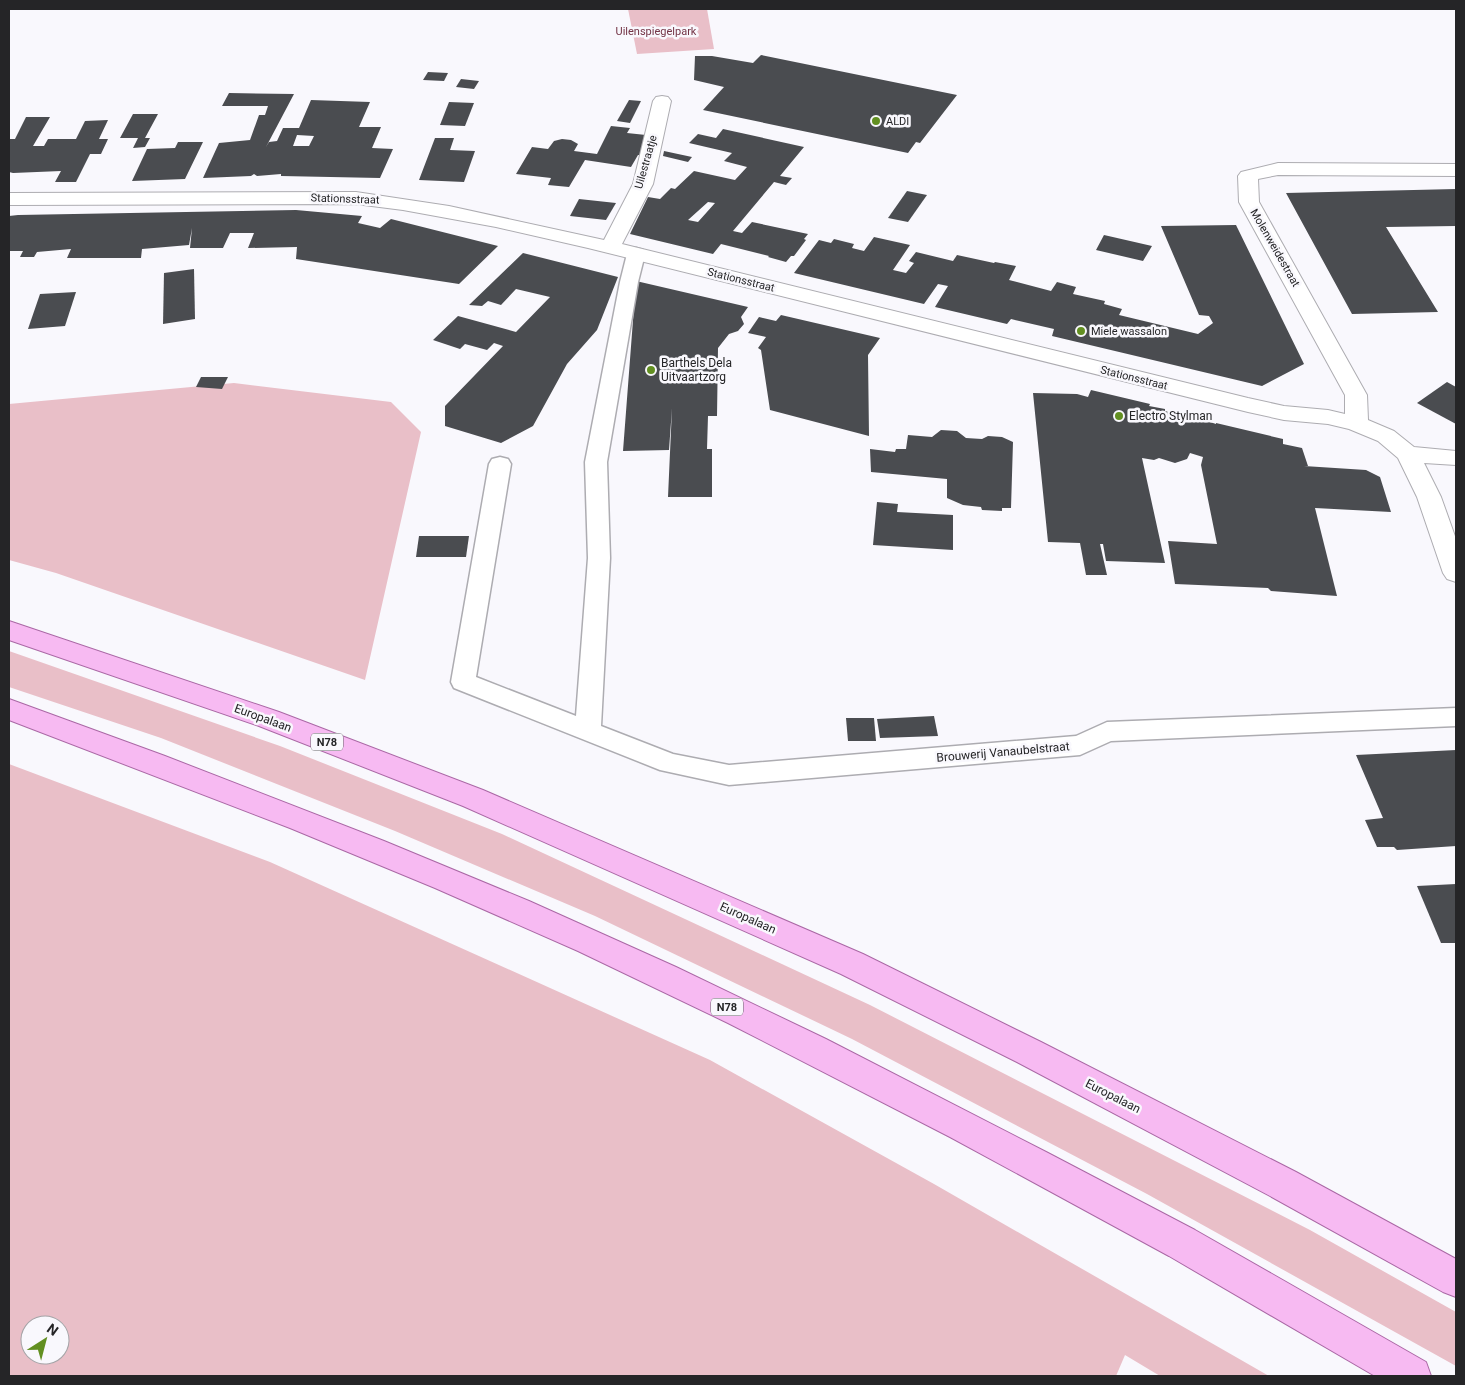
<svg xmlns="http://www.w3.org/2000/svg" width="1465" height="1385" viewBox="0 0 1465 1385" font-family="Roboto,sans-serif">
  <rect width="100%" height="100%" fill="#f9f8fd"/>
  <g fill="#e9bfc8" fill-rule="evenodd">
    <polygon points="628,9 707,9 714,49 637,54"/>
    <polygon points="234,383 391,402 421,432 365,680 56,573 9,560 9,404"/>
    <polygon points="9,651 280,746 502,834 870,1005 1310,1230 1456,1312 1456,1366 1147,1194 852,1039 595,916 395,831 161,738 9,687"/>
    <path d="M9 764 270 862 710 1060 934 1184 1269 1376H1160L1125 1355 1116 1376H9ZM30 1325H60V1355H30Z"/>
  </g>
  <g fill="#4a4c50" fill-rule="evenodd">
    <polygon points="761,55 957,95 920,143 916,142 908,153 703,110 724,87 694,80 695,56 712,56 753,63"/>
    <polygon points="428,72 448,73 444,81 423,80"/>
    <polygon points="461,79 479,81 474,89 456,87"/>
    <path d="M229 93 294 94 266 147 269 142 277 141 283 128H299L311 100 370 102 359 127H381L372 148 393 149 380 178 281 176V174L257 176 254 174 251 176 203 178 219 143 250 140 259 115H265L268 106H222ZM297 135 314 136 309 146H293Z"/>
    <polygon points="629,100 641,101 630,123 617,121"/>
    <polygon points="449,102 474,103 465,126 440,125"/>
    <polygon points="133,114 158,114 145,138 150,138 145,147 133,148 138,138 120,138"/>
    <polygon points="26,117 50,117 33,146 44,146 48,139 76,139 85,121 108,120 99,139 108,139 101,154 90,154 76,182 55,182 61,171 13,173 9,172 9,139 15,139"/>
    <polygon points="611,126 630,128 627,133 646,135 641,155 638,155 631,167 585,160 569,187 548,185 551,178 516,174 532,147 548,149 554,141 562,139 571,140 578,144 574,151 597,154"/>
    <path d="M723 129 804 147 780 176 792 178 786 185 774 182 733 231 742 233 752 222 808 234 804 239 806 240 794 256H791L786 262 768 257 769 256 721 244 713 254 630 234 648 197 660 199 671 188 675 189 694 171 735 180 747 167 724 161 732 153 689 143 698 134 716 138ZM708 202 715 203 698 222 688 220Z"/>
    <polygon points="435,138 454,138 450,150 475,151 464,182 419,180"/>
    <polygon points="178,142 203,142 185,179 132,181 147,149 175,148"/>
    <polygon points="664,151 692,157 688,162 663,156"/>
    <polygon points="1456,189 1456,226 1386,227 1438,312 1352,314 1286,193"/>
    <polygon points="907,191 927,195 908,222 888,218"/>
    <polygon points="579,199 616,203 606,220 570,216"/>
    <polygon points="296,210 362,216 358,223 380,228 391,219 498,246 459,284 296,259 297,247 248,248 254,233 230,233 223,248 190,248 192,228 189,245 142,249 141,258 67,258 71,249 37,252 34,257 20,257 23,251 9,251 9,216 18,215"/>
    <polygon points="1236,225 1304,364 1262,386 1052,336 1054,329 1011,319 1007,324 935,307 948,286 938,284 924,304 794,273 819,240 831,243 834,239 854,244 852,248 864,251 874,237 910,245 893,270 906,273 914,263 909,261 916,252 953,261 957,255 994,263 995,262 1016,266 1009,280 1051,291 1057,282 1076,287 1073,294 1105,301 1104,304 1122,309 1119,315 1198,334 1213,323 1209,316 1199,315 1161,226"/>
    <polygon points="1104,235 1152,246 1143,261 1096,250"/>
    <polygon points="523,253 618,277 597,330 567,364 533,426 501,443 445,426 445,406 503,346 494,343 487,350 465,344 460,349 433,340 458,316 516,332 550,297 516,289 501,305 488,301 482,306 469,305"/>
    <polygon points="194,269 195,319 163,324 164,273"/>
    <polygon points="636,281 748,307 741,317 744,324 738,331 729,334 718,348 717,416 708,416 707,449 712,449 712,497 668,497 672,408 669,450 623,451"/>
    <polygon points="76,292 65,326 28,329 40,294"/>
    <polygon points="781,315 880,338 868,355 869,436 770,410 761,350 758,348 766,337 748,333 759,317 776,321"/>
    <polygon points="201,377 228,377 222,389 196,387"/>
    <polygon points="1447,382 1456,387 1456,424 1417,403"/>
    <polygon points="1091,390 1150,404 1149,406 1165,409 1165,411 1199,420 1200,418 1210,420 1210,422 1216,424 1216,423 1283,439 1283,444 1302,448 1308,466 1304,466 1366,470 1380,477 1391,512 1315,508 1337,596 1271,591 1268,588 1175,584 1168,541 1217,544 1201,465 1203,457 1190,453 1187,459 1175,463 1159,458 1154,460 1142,458 1165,563 1106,561 1103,544 1100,544 1107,575 1086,575 1080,543 1048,542 1033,393 1077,394 1088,397"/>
    <polygon points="941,430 957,431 966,438 982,439 988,436 1002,437 1013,442 1011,508 1002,508 1002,511 982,510 981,507 963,505 947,498 947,479 871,472 870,449 895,452 896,449 906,449 908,435 932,437"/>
    <polygon points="877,502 898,504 897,512 953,515 953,550 873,545"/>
    <polygon points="419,536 469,536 466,557 416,557"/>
    <polygon points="934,716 938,736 880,738 877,719"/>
    <polygon points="846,718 874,718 876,741 848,741"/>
    <polygon points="1456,750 1456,846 1397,850 1394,847 1377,847 1365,820 1383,818 1356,755"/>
    <polygon points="1456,884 1456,943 1441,943 1417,886"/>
  </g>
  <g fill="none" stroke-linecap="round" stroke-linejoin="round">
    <g stroke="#adacb1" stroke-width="3">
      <polygon id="service" points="636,248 643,250 645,254 638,282 607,462 610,558 601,726 673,754 729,765 1076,736 1107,722 1456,708 1456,726 1111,741 1080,755 729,785 660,770 454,688 451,682 489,464 492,459 500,457 508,459 511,464 476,677 576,716 588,558 585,462 620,282 627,254 629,250"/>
    </g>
    <g stroke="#adacb1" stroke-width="2">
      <polygon id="minor" points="662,96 668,97 671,101 653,184 622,244 1248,398 1284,406 1328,410 1345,414 1345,395 1239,202 1238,176 1241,172 1278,163 1456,164 1456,176 1278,175 1258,179 1259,202 1367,395 1368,420 1394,431 1414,447 1456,451 1456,465 1424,463 1441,497 1456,539 1456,582 1447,579 1443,573 1417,497 1398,458 1378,441 1349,429 1328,424 1284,420 1248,412 588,248 496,227 403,210 356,204 9,205 9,193 356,192 449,206 604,240 633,184 653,101 656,97"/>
    </g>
    <g stroke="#aa68a5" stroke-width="2">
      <g id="primary">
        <polygon points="9,621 279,712 483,790 863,954 1041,1042 1296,1172 1456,1259 1456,1297 1443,1292 1270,1196 1017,1062 841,974 463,806 259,726 9,640"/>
        <polygon points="9,699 165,756 384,841 529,901 676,967 826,1039 1048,1153 1195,1230 1426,1362 1431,1376 1375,1376 1169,1256 950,1137 728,1023 578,951 435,888 290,828 9,720"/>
      </g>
    </g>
    <use href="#service" fill="#fff" fill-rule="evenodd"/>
    <use href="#minor" fill="#fff" fill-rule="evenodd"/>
    <use href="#primary" fill="#f7baf2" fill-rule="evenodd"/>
  </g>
  <g fill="#628f21" stroke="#f9f8fd" stroke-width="2">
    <circle cx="876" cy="121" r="5"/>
    <circle cx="1081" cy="331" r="5"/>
    <circle cx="651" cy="370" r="5"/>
    <circle cx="1119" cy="416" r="5"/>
  </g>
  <g text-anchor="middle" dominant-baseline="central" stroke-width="5" stroke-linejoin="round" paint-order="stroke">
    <g font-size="11" fill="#733446" stroke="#f9f8fd">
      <text x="656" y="31">Uilenspiegelpark</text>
    </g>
    <g font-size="11" fill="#252527" stroke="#f9f8fd" text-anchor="start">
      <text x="886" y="121">ALDI</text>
      <text x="1091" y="331">Miele wassalon</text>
    </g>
    <g font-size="11" fill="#252527" stroke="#f9f8fd">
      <text transform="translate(646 162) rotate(-74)">Uilestraatje</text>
      <text transform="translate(345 199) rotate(2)">Stationsstraat</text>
      <text transform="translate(1275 248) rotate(60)">Molenweidestraat</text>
      <text transform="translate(741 280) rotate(14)">Stationsstraat</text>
      <text transform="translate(1134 378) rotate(14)">Stationsstraat</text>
    </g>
    <g fill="#f9f8fd" stroke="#656467" stroke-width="1">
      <rect x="311" y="733.5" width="32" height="17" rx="4"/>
      <rect x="711" y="998.5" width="32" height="17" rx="4"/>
    </g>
    <g font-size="11" font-weight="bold" fill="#252527">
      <text x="327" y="742">N78</text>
      <text x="727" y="1007">N78</text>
    </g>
    <g font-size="12" fill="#252527" stroke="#f9f8fd" text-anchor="start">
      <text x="661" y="363">Barthels Dela<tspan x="661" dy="14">Uitvaartzorg</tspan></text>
      <text x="1129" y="416">Electro Stylman</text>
    </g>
    <g font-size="12" fill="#252527" stroke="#f9f8fd">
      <text transform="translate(263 718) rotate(20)">Europalaan</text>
      <text transform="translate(1003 752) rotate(-5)">Brouwerij Vanaubelstraat</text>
      <text transform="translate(748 918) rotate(24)">Europalaan</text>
      <text transform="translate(1113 1096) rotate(27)">Europalaan</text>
    </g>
  </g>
  <rect width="1465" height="1385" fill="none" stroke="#252527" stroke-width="20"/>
  <g transform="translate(45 1340) rotate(36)"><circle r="24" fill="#f9f8fd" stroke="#a4a4a7"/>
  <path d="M0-4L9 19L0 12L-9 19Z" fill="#628f21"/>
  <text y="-8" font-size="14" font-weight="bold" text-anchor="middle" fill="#252527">N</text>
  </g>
</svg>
